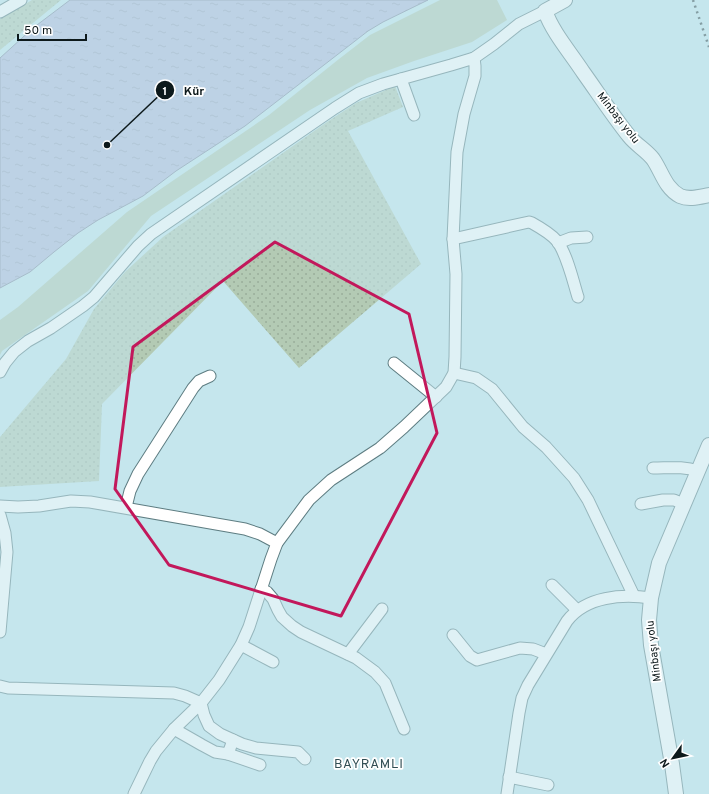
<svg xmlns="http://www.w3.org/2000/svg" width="709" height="794" viewBox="0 0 709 794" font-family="Overpass,sans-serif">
  <defs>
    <pattern id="park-dots" width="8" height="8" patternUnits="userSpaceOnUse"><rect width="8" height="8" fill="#b3cab4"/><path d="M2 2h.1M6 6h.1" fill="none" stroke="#99ad9a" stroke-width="1.8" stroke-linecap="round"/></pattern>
    <pattern id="water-ripples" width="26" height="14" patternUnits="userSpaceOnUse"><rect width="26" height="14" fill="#b4bbdb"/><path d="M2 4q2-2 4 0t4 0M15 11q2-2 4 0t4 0" fill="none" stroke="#9aa0bb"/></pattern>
  </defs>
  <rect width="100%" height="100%" fill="#c5e6ed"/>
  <polygon fill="#b3cab4" points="440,0 497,0 507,20 472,42 414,61 367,78 310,110 151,216 88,291 2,351 0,355 0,320 18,307 127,212 269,115 339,59 370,35"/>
  <g fill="url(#park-dots)">
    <polygon points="32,0 61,0 0,50 0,19"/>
    <polygon points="395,86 403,107 348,131 421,264 299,368 223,281 102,404 99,481 0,487 0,437 66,359 94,309 125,272 163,237 327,122 356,103"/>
  </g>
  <polygon fill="url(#water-ripples)" stroke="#828aa1" points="70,0 428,0 383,22 368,31 245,126 176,171 143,196 98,220 78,233 54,252 30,272 0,288 0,58 33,28"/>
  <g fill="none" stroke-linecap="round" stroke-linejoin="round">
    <g stroke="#5e7d82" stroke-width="13">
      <g id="minor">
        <polyline points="0,12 21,0"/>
        <polyline points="401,79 414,115"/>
        <path d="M453 239 529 222 532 223C541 228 551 234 557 241 567 254 573 281 578 297"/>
        <polyline points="558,243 571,238 587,237"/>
        <polyline points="394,363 436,397"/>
        <polyline points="0,372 5,363 14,352 28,341 51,328 83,306 94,297 138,246 151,234 335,108 359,93 383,84 451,65 474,58 494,44 519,24 545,11"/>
        <polyline points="454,373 476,378 492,389 523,427 546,447 574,478 588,500 634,596"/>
        <path d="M653 468C669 468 683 466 698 471"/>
        <polyline points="641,504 663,500 674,500 684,504"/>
        <polyline points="0,506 18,507 39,506 71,501 90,502 245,529 260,534 277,543"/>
        <polyline points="126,507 130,491 138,474 193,388 199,381 210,376"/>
        <polyline points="0,515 5,533 7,552 0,632"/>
        <polyline points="552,585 577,610"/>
        <polyline points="261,589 267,592 273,599 278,610 282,617 292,626 301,632 356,658 375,672 385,683 404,729"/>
        <polyline points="453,635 470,656 477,660 520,648 533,649 546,654"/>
        <polyline points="241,645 273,662"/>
        <polyline points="348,654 382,609"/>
        <polyline points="0,686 8,688 174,693 185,696 201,703 204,715 209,726 220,734 242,744 256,748 298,752 305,759"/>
        <polyline points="174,729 202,745 215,752 228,754 233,740"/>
        <polyline points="228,754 260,765"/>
        <polyline points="509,777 548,785"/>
        <polyline points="134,794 150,761 156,751 174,729 201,703 219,680 241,645 249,627 271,559 277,543 309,500 331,480 380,448 404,427 446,387 454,373 455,357 456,274 453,239 457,152 464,114 475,76 475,66 474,58"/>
        <path d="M507 794 519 713 522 698 528 685 567 621C586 596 622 594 651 598"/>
      </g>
    </g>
    <g stroke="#5e7d82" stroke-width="16">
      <g id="tertiary">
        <path d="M565 0 545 11C553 33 570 52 583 72 598 93 613 116 629 136 636 145 646 150 653 159 662 172 665 188 680 196 689 200 699 197 709 195"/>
        <polyline points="676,794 672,764 651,645 649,620 651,598 659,563 709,445"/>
      </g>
    </g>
    <use href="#minor" stroke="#fff" stroke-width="11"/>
    <use href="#tertiary" stroke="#fff" stroke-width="14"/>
    <polyline stroke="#354649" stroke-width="2.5" stroke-dasharray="2 4" stroke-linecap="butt" points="693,0 709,47"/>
  </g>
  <path d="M0 0H709V794H0ZM275 242 409 314 437 433 341 616 169 565 115 489 133 347Z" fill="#c5e6ed" fill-opacity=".55" fill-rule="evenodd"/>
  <path fill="none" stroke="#c2185b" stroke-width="3" stroke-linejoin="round" d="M275 242 409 314 437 433 341 616 169 565 115 489 133 347Z"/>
  <g text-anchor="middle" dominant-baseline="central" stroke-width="3.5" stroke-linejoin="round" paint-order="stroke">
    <g font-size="11" fill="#0d191b" stroke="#fff">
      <text transform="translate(618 118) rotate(52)">Minbaşı yolu</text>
      <text transform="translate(654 651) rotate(-97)">Minbaşı yolu</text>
    </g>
    <g font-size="13" letter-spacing="1" fill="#304d53" stroke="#fff">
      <text x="369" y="765">BAYRAMLI</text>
    </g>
  </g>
  <path fill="none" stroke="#0d191b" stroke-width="1.5" d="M107 145L165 90"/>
  <g fill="#0d191b" stroke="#fff" stroke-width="1.5">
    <circle cx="107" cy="145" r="4"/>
    <circle cx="165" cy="90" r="10"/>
  </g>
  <g font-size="12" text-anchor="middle" font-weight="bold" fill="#fff">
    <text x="165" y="95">1</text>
  </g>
  <g font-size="12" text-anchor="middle" font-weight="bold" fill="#0d191b" stroke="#fff" stroke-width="3.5" stroke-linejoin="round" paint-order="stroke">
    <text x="194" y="95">Kür</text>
  </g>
  <g transform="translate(673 758) rotate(237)" stroke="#ffffff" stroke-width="3" paint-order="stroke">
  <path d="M0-3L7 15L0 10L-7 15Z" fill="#0d191b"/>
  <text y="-6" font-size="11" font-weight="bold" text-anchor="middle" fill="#0d191b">N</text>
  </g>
  <path d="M18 34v6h68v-6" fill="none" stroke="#0d191b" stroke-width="2"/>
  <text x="24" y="34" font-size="12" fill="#0d191b" stroke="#ffffff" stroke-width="3" paint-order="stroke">50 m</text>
</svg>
